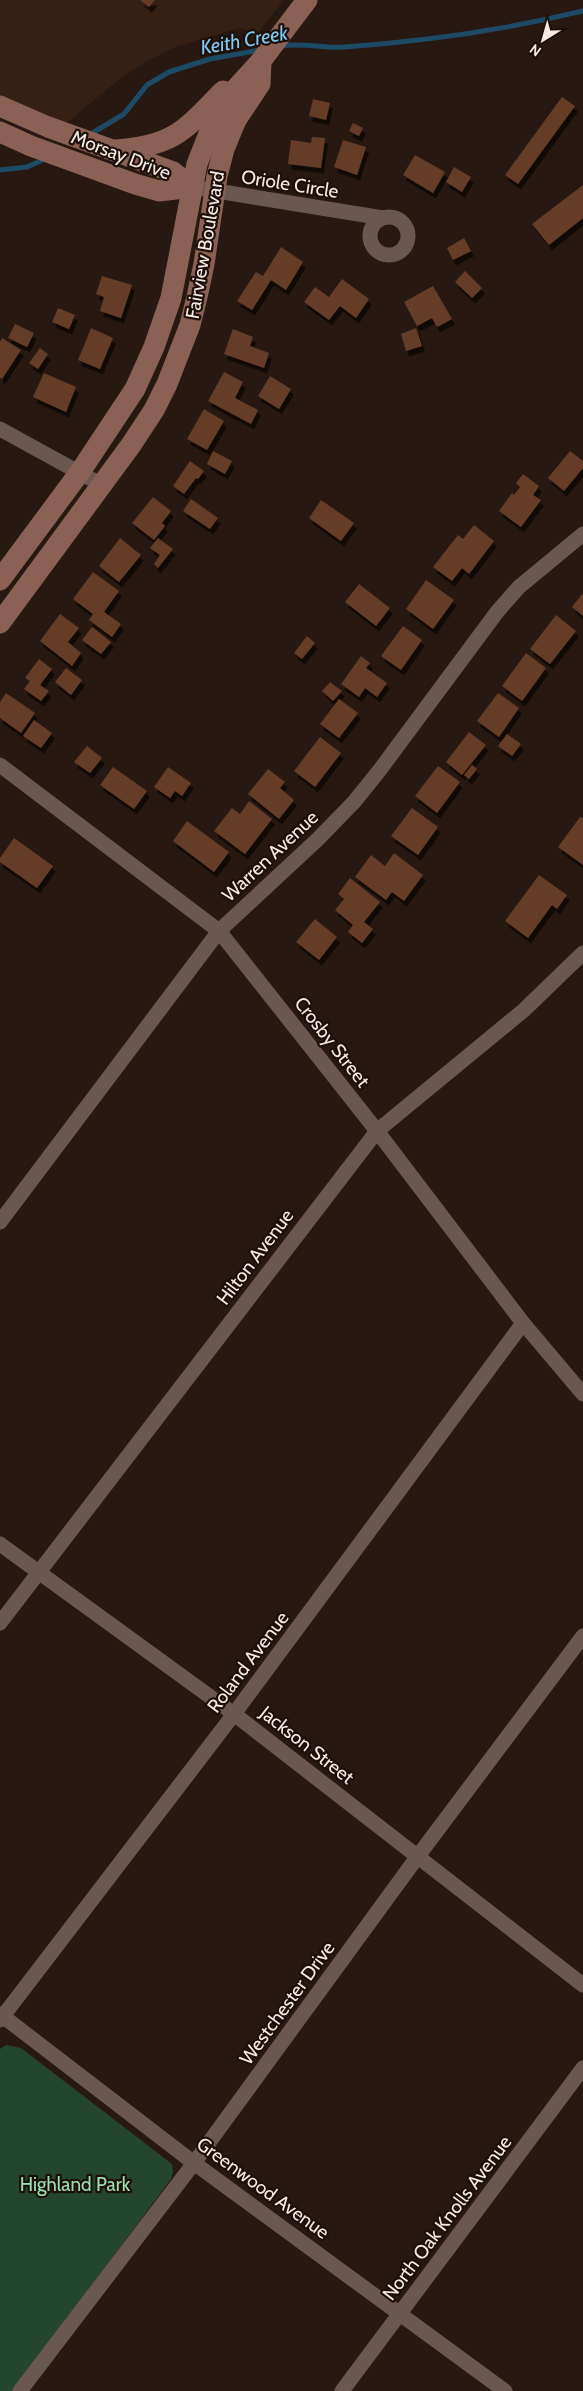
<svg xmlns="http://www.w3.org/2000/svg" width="583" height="2391" viewBox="0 0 583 2391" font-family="Cabin,sans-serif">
  <defs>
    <filter id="shadow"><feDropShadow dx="3" dy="5.5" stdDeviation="0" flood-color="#0009"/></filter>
  </defs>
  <rect width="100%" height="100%" fill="#271912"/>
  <polygon fill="#352016" points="0,0 284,0 259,32 238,28 175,47 145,62 117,81 63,126 0,99"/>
  <polygon fill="#244530" points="6,2045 21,2048 172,2164 173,2171 171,2179 13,2391 0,2391 0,2049"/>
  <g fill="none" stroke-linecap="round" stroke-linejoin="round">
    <g stroke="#1d4b65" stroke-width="5">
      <path d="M280 46C302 42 324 49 345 47 425 41 505 30 583 11"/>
      <polyline points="89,135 124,114 147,85 169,72 210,59 260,50"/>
      <polyline points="0,170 27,167 47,158"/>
    </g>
  </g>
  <g fill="#653c28" filter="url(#shadow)">
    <polygon points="140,0 155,0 149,7"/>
    <polygon points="562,97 575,106 518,184 505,175"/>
    <polygon points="313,99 330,103 326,120 309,116"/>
    <polygon points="353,123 363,128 359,136 349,131"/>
    <polygon points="312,137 325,138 321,168 288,164 291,140 311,143"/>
    <polygon points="343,140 366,147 357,175 334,167"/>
    <polygon points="415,155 445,172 433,193 403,175"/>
    <polygon points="454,167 471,177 462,192 446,182"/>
    <polygon points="583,185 583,218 549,245 532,224"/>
    <polygon points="464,238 471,251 453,260 447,248"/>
    <polygon points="281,247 303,262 286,290 271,280 252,310 237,301 256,272 263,276"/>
    <polygon points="465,271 482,288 472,298 455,282"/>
    <polygon points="102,276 132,285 121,318 100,311 104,297 96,294"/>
    <polygon points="342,279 369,299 356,318 340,306 329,320 304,302 315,287 329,297"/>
    <polygon points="433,286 452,319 437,327 432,318 417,326 404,302"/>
    <polygon points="58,308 75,315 69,329 52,322"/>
    <polygon points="15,324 34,333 27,347 8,338"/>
    <polygon points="91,328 113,338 100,369 78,360"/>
    <polygon points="416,328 422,346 406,351 401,334"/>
    <polygon points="233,329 253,337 250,346 269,353 264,368 224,354"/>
    <polygon points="2,338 21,350 2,379 0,378 0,342"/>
    <polygon points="40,348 48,354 38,369 29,363"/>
    <polygon points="224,372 243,382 235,398 258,410 251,424 208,401"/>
    <polygon points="44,373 76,387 66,412 33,397"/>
    <polygon points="270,376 291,389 279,409 258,396"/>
    <polygon points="204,409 224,421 207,450 187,439"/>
    <polygon points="213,451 232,461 225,474 207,464"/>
    <polygon points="570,451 583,461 583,468 564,491 548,478"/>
    <polygon points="190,461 204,471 198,479 196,478 184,494 173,486"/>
    <polygon points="523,474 539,486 533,495 541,500 521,527 499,511 512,493 514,495 520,487 516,483"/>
    <polygon points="153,497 171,511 162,523 165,526 154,540 132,523"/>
    <polygon points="191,499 218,518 210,529 183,511"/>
    <polygon points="321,500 354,523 341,541 309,518"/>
    <polygon points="474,525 494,541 469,574 462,568 452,581 433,567 458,535 463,539"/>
    <polygon points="120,538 141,555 119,582 99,566"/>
    <polygon points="158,538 173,549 158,568 154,564 160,555 150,548"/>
    <polygon points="93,572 119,591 104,612 121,624 112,637 89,620 93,614 73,599"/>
    <polygon points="426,580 454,600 433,629 406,609"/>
    <polygon points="359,584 390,608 376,626 345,602"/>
    <polygon points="582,594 583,595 583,616 572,607"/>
    <polygon points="60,614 79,628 68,642 81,653 72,666 40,641"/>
    <polygon points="556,615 576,631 550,664 530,649"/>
    <polygon points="403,626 422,640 401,670 381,656"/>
    <polygon points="92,627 111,642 101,654 82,640"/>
    <polygon points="307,636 315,643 302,659 294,653"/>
    <polygon points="526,653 546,668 522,701 502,686"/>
    <polygon points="361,656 370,663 366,668 387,683 377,697 365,688 359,697 341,684"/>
    <polygon points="39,659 52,669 40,685 49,691 41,701 24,689 30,681 25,678"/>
    <polygon points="66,668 82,680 71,695 55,682"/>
    <polygon points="330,682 342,691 333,701 322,691"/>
    <polygon points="6,693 35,713 21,733 0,718 0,702"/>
    <polygon points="498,693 519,708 499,737 477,721"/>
    <polygon points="339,699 358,713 339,738 320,724"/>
    <polygon points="34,720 52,733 41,748 23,736"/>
    <polygon points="469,732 486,745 462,775 446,762"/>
    <polygon points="507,734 521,744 512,756 498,746"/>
    <polygon points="320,737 341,753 315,787 294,771"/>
    <polygon points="87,746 102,758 90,773 74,762"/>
    <polygon points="472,765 477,769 469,779 464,775"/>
    <polygon points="438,766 460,782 437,813 415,796"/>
    <polygon points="113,767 147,791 134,809 100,785"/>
    <polygon points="168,767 191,783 182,796 175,791 170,798 154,787"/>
    <polygon points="268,769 285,782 280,788 294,800 279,819 248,794"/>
    <polygon points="249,801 272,819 245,854 214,831 232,808 240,814"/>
    <polygon points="412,808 438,827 418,855 391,836"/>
    <polygon points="580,817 583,818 583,865 558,847"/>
    <polygon points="187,821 229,852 214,872 173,841"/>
    <polygon points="14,838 53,866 37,888 0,862 0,858"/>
    <polygon points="394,853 423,875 404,901 392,892 386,900 355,877 371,855 385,866"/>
    <polygon points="539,875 567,895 557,909 552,905 528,938 505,921"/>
    <polygon points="350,878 380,902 364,922 373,929 362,943 348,932 353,925 335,910 344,899 338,894"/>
    <polygon points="315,919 337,937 319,960 296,942"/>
  </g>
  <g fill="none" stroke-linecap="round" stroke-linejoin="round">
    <g stroke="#6a5850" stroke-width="15">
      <polyline points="192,187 383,218"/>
      <circle cx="389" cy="236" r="19"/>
      <polyline points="0,429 102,485"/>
      <polyline points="0,765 219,931 377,1131 523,1323 583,1394"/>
      <polyline points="0,1222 219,931 318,839 354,802 379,771 497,612 519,587 583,534"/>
      <polyline points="0,1544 234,1714 583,1985"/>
      <polyline points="0,1623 377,1131 524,1010 583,953"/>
      <polyline points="0,2014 194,2163 505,2391"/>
      <polyline points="0,2020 234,1714 523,1323"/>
      <polyline points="20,2391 194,2163 418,1856 583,1636"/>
      <polyline points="342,2391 583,2068"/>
    </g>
    <g stroke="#8b6156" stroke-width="21">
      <polyline points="0,106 48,127 173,172 192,187"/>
      <polyline points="0,132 31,146 135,184 159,191 192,187"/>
      <path d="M116 150C174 146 185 130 223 91"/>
      <polyline points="0,580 80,472 135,389 154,347 171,298 197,164 212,126 230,95 261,61 307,0"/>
      <polyline points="0,623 131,445 154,410 167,384 190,325 197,297 204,264 217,176 224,149 236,120 260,84 261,61"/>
    </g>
  </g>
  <g text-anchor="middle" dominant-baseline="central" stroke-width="4.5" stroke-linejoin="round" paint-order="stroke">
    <g font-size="19" fill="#f5eae5" stroke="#1d1009">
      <text transform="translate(121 155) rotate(21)">Morsay Drive</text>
      <text transform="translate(290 184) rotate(9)">Oriole Circle</text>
      <text transform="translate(205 245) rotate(-80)">Fairview Boulevard</text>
      <text transform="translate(270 856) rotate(-43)">Warren Avenue</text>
      <text transform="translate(332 1042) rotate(52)">Crosby Street</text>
      <text transform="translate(255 1257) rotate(-53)">Hilton Avenue</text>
      <text transform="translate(248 1662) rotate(-53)">Roland Avenue</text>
      <text transform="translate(307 1745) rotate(38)">Jackson Street</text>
      <text transform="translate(287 2003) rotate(-54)">Westchester Drive</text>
      <text transform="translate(263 2188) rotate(36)">Greenwood Avenue</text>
      <text transform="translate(447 2218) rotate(-53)">North Oak Knolls Avenue</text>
    </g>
    <g font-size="19" fill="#9ae0b2" stroke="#1d1009">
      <text x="75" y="2184">Highland Park</text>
    </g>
    <g font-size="20" font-style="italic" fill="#81caf6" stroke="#1d1009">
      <text transform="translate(244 40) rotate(-10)">Keith Creek</text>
    </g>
  </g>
  <g transform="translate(543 40) rotate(217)" stroke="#1d1009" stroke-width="4" paint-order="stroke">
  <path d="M0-4L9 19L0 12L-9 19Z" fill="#f5eae5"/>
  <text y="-8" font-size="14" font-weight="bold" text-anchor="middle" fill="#f5eae5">N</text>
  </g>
</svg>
